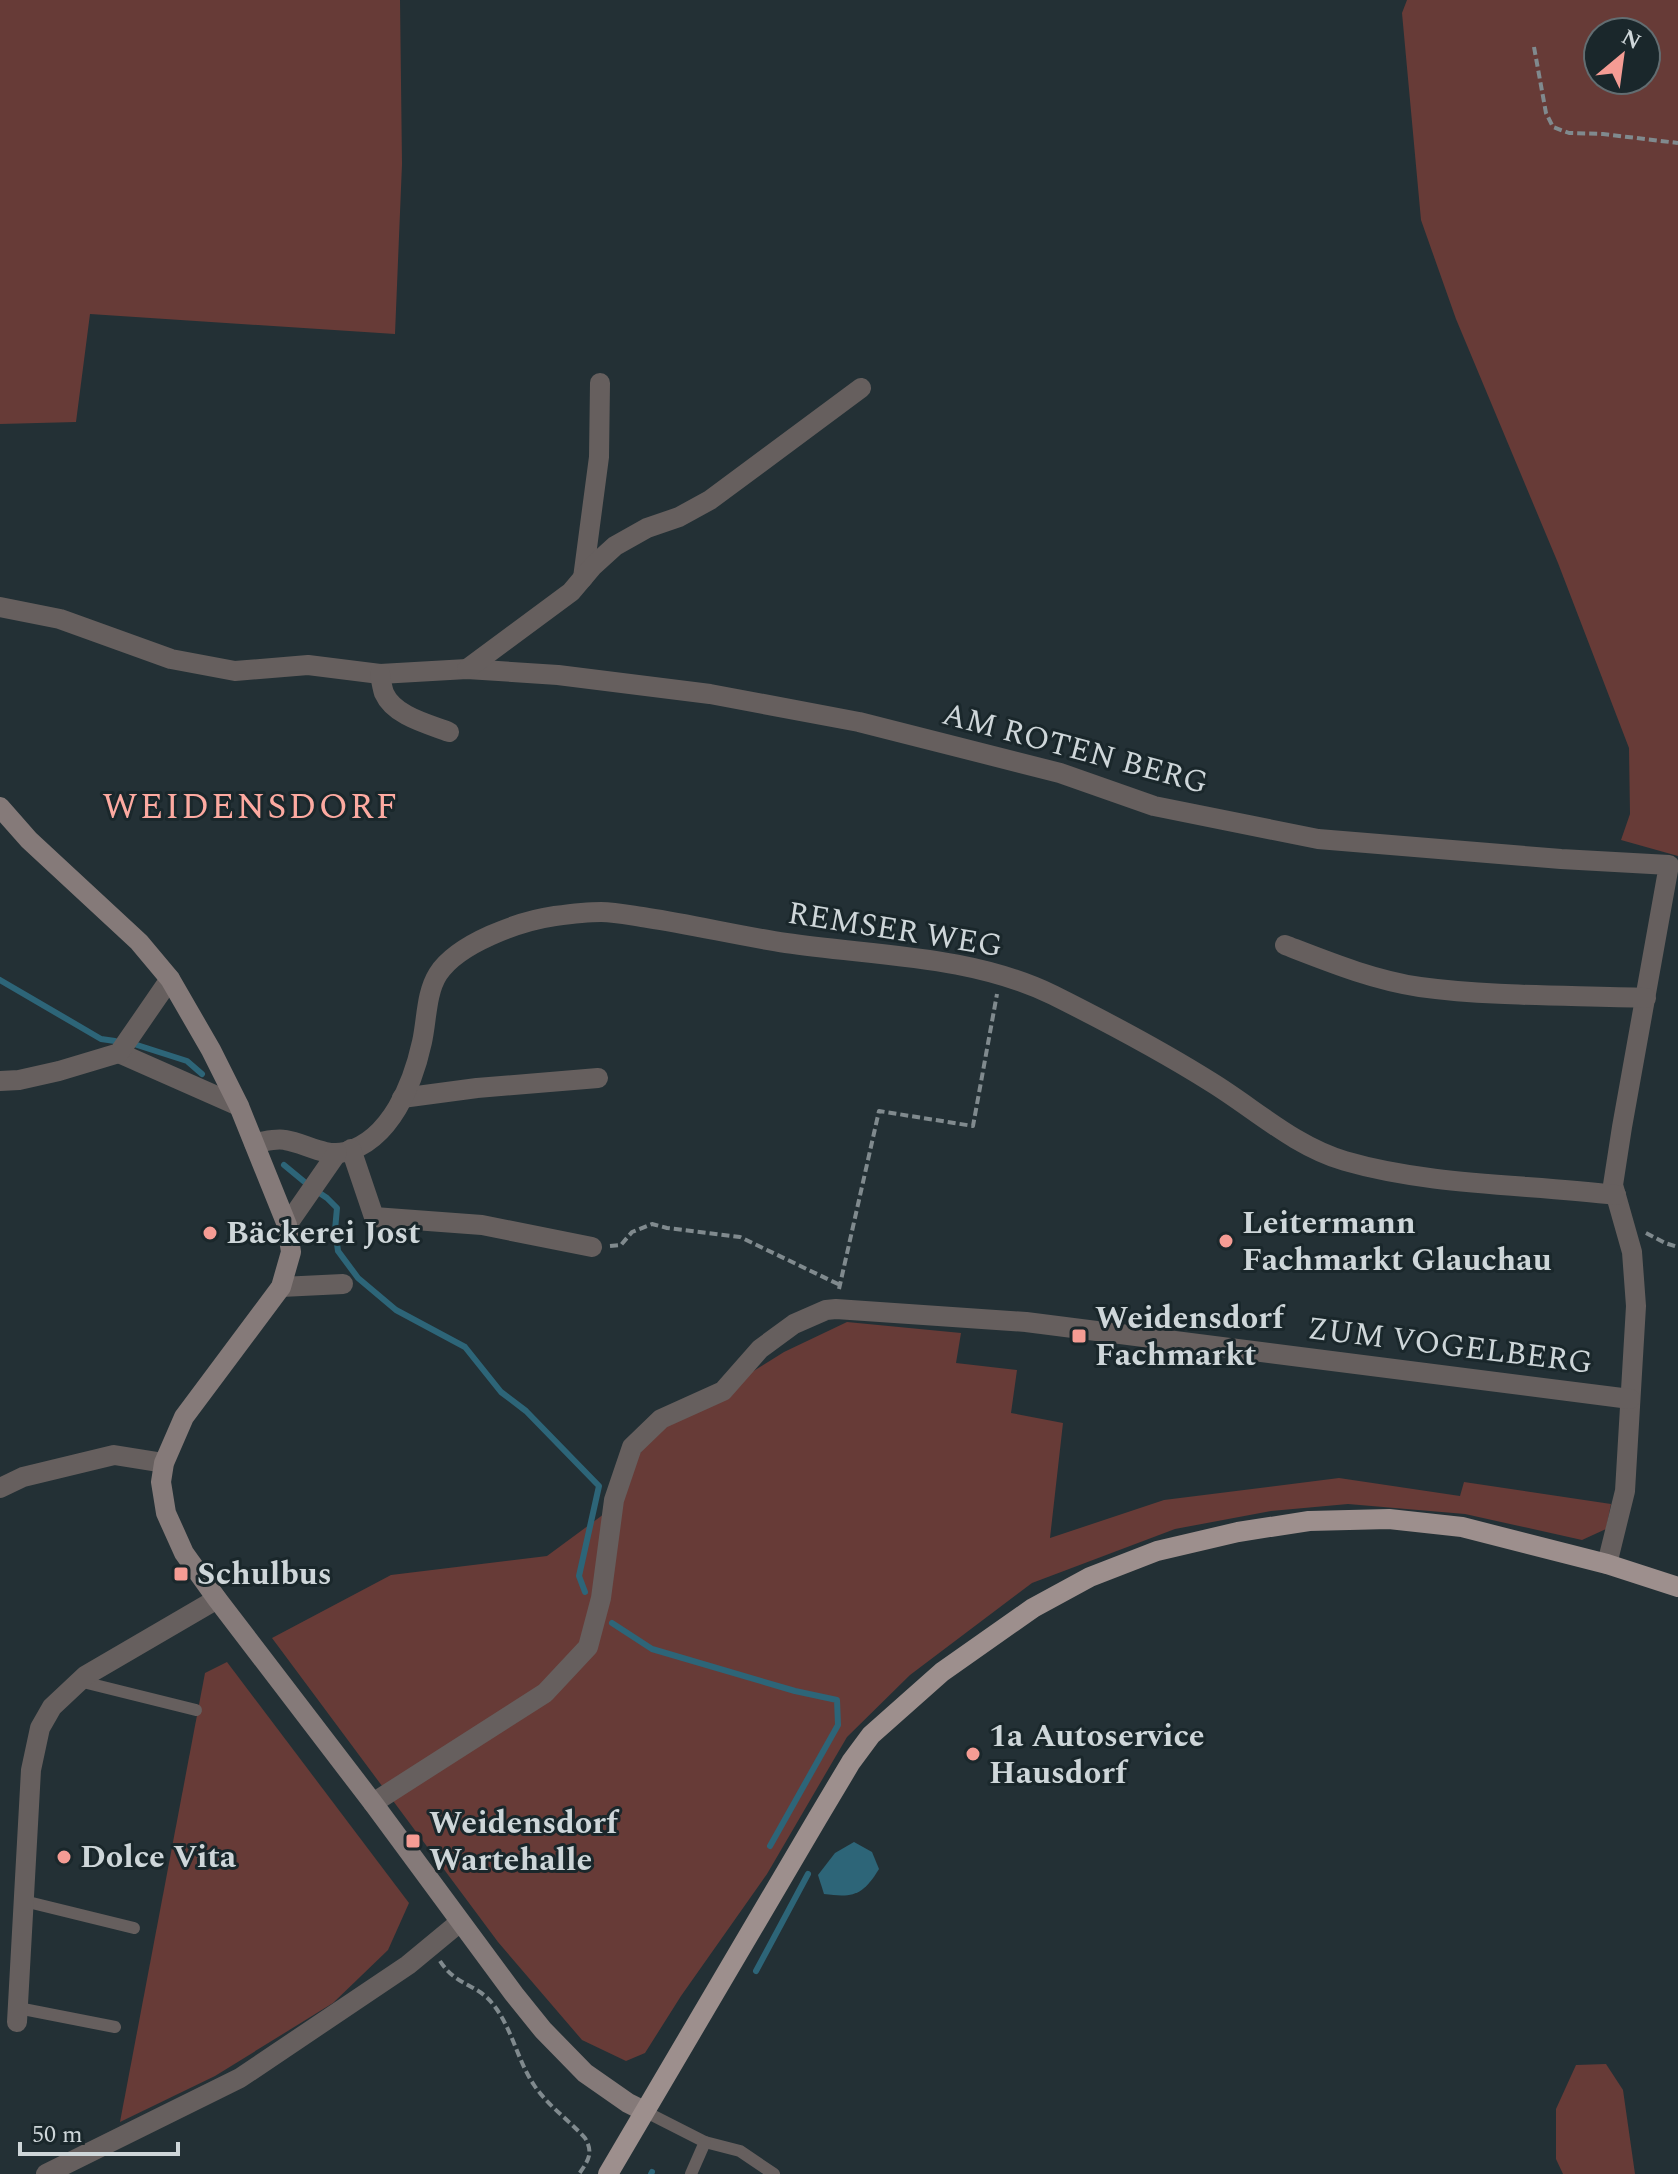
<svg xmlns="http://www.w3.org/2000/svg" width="1678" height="2174" viewBox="0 0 1678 2174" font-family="Spectral,serif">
  <rect width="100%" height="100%" fill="#233035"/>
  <g fill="#673b37" fill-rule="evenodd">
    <polygon points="0,0 400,0 402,164 395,334 90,314 76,422 0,424"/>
    <path d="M1407 0H1678V856L1621 840 1630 814 1629 748 1558 563 1456 319 1421 220 1402 13ZM1598 32H1646V80H1598Z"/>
    <polygon points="847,1322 961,1333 956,1363 1017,1370 1011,1413 1063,1423 1050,1538 1164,1500 1339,1478 1460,1496 1464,1482 1611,1504 1606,1529 1582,1540 1465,1514 1348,1504 1271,1511 1175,1529 1032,1583 910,1675 847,1737 767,1874 681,1996 645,2053 626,2061 582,2040 498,1942 272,1638 391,1575 547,1556 623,1500 636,1458 657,1431 784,1352"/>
    <polygon points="227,1662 409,1903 388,1950 333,2003 215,2076 120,2122 205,1673"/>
    <polygon points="1606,2064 1623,2090 1635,2174 1563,2174 1556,2159 1556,2109 1576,2065"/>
  </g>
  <path fill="#2d6578" d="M854 1842 872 1852 879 1869C863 1895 854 1898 824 1894L818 1875 835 1853Z"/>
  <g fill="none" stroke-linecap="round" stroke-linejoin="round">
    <g stroke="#2d6578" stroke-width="6">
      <polyline points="0,980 101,1039 115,1041"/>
      <polyline points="137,1045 187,1061 202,1074"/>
      <polyline points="284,1165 307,1184"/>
      <polyline points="315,1190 327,1198 337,1208 335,1230 338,1251 358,1278 396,1310 465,1347 501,1392 526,1411 599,1486 579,1576 585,1592"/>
      <polyline points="612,1623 652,1649 795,1691 837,1700 838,1725 770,1846"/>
      <polyline points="756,1971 808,1874"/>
      <polyline points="651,2174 652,2172"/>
    </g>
    <g stroke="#808a8e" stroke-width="4" stroke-dasharray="8 4" stroke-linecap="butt">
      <polyline points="1534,47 1546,113 1553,127 1569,133 1603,134 1678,143"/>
      <polyline points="1646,1233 1665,1243 1678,1247"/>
      <polyline points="610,1246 621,1245 632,1232 652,1224 667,1228 740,1237 840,1285"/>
      <polyline points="839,1289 879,1111 973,1126 997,994"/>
      <path d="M440 1961C456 1986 477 1984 492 2003 512 2027 517 2060 534 2085 548 2106 569 2120 585 2138 594 2153 588 2161 579 2174"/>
    </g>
    <g stroke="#665f5e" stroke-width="12">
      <polyline points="79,1681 196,1710"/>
      <polyline points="24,1901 134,1928"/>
      <polyline points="18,2008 115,2027"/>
      <polyline points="644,2111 705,2142 740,2151 774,2174"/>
      <polyline points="691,2174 705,2142"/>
    </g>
    <g stroke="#665f5e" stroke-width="20">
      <polyline points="583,578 599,457 600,383"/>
      <polyline points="0,607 60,619 171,659 235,671 308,665 380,674 467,669 558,675 710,694 859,722 1060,773 1154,806 1318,839 1561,859 1669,865 1622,1127 1613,1185 1632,1252 1636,1306 1625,1491 1607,1564"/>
      <polyline points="467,669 571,592 593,566 615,546 647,528 679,517 710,500 861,388"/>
      <path d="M380 674C381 680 382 687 384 693 394 716 428 724 449 732"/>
      <path d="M1285 945C1329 962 1373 980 1420 987 1494 997 1571 995 1646 998"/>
      <polyline points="119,1053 239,1106"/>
      <polyline points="0,1081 19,1080 59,1071 119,1053 170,979"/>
      <polyline points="402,1098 477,1088 598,1078"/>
      <path d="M254 1143C264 1142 275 1138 285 1140 305 1143 324 1157 345 1152 391 1140 413 1083 422 1042 427 1019 426 993 438 974 458 943 520 921 555 916 570 914 586 912 601 912 617 912 633 916 648 918 694 925 740 936 786 943 875 956 971 955 1053 995 1107 1022 1160 1050 1211 1082 1255 1109 1294 1146 1345 1161 1431 1186 1528 1184 1616 1195"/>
      <polyline points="351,1149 374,1217 482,1225 592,1247"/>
      <polyline points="287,1225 337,1153"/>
      <polyline points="281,1287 343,1284"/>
      <polyline points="0,1488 23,1477 114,1455 164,1463"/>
      <polyline points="373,1803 545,1693 588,1647 601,1598 614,1500 632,1447 661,1419 723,1391 760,1349 794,1324 826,1310 836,1309 1026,1322 1630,1399"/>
      <polyline points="17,2022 31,1770 40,1728 52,1707 85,1676 217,1599"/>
      <polyline points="46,2174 240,2078 408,1965 460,1922"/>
    </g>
    <polyline stroke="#857a79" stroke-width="20" points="0,807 29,840 139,942 170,979 211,1050 239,1106 287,1225 291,1252 281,1287 184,1417 164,1463 161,1482 166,1513 184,1553 217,1599 373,1803 514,1994 543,2030 585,2073 628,2103 644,2111"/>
    <polyline stroke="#9d8f8d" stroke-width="20" points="608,2174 817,1819 851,1762 871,1735 942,1672 1033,1608 1090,1577 1157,1551 1238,1532 1309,1521 1389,1519 1462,1527 1607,1564 1678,1587"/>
  </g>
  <g fill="#f59c94" stroke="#1a272b" stroke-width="3">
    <circle cx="210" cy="1233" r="8"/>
    <circle cx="1226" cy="1241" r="8"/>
    <rect x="1071" y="1328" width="16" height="16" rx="4"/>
    <rect x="173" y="1566" width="16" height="16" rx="4"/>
    <circle cx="973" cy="1754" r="8"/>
    <rect x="405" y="1833" width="16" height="16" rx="4"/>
    <circle cx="64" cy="1857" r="8"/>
  </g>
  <g text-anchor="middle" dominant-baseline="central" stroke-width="6" stroke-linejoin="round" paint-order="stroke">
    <g font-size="32" fill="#ced6d9" stroke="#1a272b">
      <text transform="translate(1075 749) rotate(15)">AM ROTEN BERG</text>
      <text transform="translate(895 930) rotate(9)">REMSER WEG</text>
      <text transform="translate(1450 1346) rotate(7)">ZUM VOGELBERG</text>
    </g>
    <g font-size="32" font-weight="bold" fill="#ced6d9" stroke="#1a272b" text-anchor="start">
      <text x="1242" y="1223">Leitermann<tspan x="1242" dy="37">Fachmarkt Glauchau</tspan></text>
      <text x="226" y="1233">Bäckerei Jost</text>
      <text x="1095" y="1318">Weidensdorf<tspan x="1095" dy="37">Fachmarkt</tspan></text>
      <text x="197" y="1574">Schulbus</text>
      <text x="989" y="1736">1a Autoservice<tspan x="989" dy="37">Hausdorf</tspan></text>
      <text x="429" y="1823">Weidensdorf<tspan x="429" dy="37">Wartehalle</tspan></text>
      <text x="80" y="1857">Dolce Vita</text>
    </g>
    <g font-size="36" letter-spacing="2" fill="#fdaaa1" stroke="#1a272b">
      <text x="251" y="807">WEIDENSDORF</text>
    </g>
  </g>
  <g transform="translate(1622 56) rotate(29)"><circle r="38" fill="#1a272b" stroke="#626d71" stroke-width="2"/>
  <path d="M0-6L14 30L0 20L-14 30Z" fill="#f59c94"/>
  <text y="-12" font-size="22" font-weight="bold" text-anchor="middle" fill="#ced6d9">N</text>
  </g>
  <path d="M20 2142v12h158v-12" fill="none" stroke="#ced6d9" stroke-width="4"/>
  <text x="32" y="2142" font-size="24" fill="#ced6d9" stroke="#1a272b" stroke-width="6" paint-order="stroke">50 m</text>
</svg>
